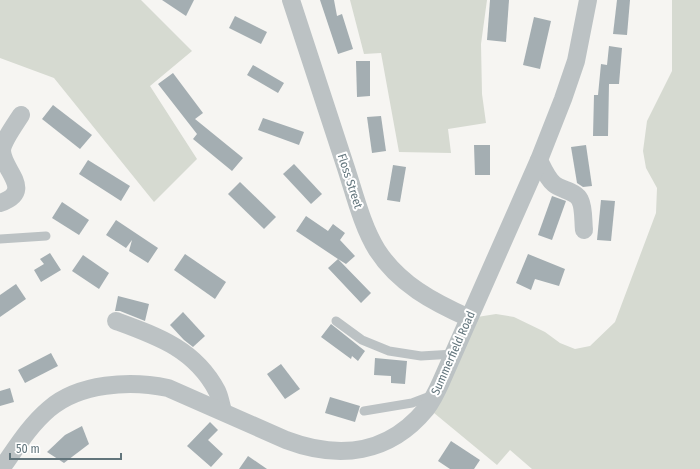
<svg xmlns="http://www.w3.org/2000/svg" width="700" height="469" viewBox="0 0 700 469" font-family="'Fira Sans Condensed',sans-serif">
  <rect width="100%" height="100%" fill="#f6f5f2"/>
  <g fill="#d6dad1">
    <polygon points="0,0 141,0 192,51 150,86 197,159 154,202 54,78 0,58"/>
    <polygon points="350,0 487,0 481,44 482,94 486,123 448,129 451,153 399,152 381,53 364,54"/>
    <polygon points="672,0 700,0 700,469 532,469 510,450 497,465 428,408 471,318 496,314 514,317 545,332 560,343 575,349 590,346 615,322 656,213 657,188 646,168 643,151 647,121 672,71"/>
  </g>
  <g fill="#a4aeb2">
    <polygon points="162,0 194,0 186,16"/>
    <polygon points="320,0 334,0 337,16 342,14 353,49 338,54"/>
    <polygon points="490,0 509,0 506,42 487,40"/>
    <polygon points="617,0 630,0 627,35 613,34"/>
    <polygon points="235,16 267,32 261,44 229,28"/>
    <polygon points="534,17 551,21 540,69 523,65"/>
    <polygon points="609,46 622,48 619,84 609,84 608,136 593,136 594,95 598,95 601,64 607,65"/>
    <polygon points="356,61 370,61 370,96 357,97"/>
    <polygon points="253,65 284,83 278,93 247,75"/>
    <polygon points="173,73 203,113 195,119 243,158 232,171 193,139 197,134 158,84"/>
    <polygon points="53,105 92,135 80,149 42,119"/>
    <polygon points="381,116 386,151 372,153 367,117"/>
    <polygon points="263,118 304,132 299,145 258,130"/>
    <polygon points="474,145 490,145 490,175 475,175"/>
    <polygon points="586,145 592,186 583,187 577,183 571,147"/>
    <polygon points="88,160 130,186 121,201 79,174"/>
    <polygon points="294,164 322,194 311,204 283,174"/>
    <polygon points="393,165 406,167 400,202 387,200"/>
    <polygon points="240,182 276,217 264,229 228,194"/>
    <polygon points="552,196 566,201 552,240 538,235"/>
    <polygon points="601,200 615,201 611,241 597,240"/>
    <polygon points="62,202 89,220 79,235 52,218"/>
    <polygon points="306,216 328,231 333,224 345,233 340,240 355,256 346,264 338,259 371,293 361,303 328,268 338,259 296,231"/>
    <polygon points="116,220 158,248 148,263 129,251 132,240 126,248 106,235"/>
    <polygon points="50,253 61,270 41,282 34,270 44,264 40,259"/>
    <polygon points="185,254 226,282 215,299 174,270"/>
    <polygon points="528,254 565,269 559,286 535,279 531,290 516,283"/>
    <polygon points="83,255 109,273 99,289 72,271"/>
    <polygon points="16,284 26,299 0,317 0,295"/>
    <polygon points="118,296 149,304 145,321 120,311 115,311"/>
    <polygon points="183,312 205,336 193,347 184,340 170,325"/>
    <polygon points="331,324 365,351 358,361 352,356 351,359 321,337"/>
    <polygon points="51,353 58,366 25,383 18,370"/>
    <polygon points="375,358 407,361 405,384 391,383 391,376 374,375"/>
    <polygon points="281,364 300,389 285,399 267,374"/>
    <polygon points="10,388 14,402 0,406 0,391"/>
    <polygon points="330,397 360,406 355,422 325,413"/>
    <polygon points="210,422 218,430 208,440 223,454 211,467 187,446"/>
    <polygon points="82,426 89,444 64,463 47,452 65,435"/>
    <polygon points="451,441 480,460 474,469 450,469 438,461"/>
    <polygon points="248,456 267,469 239,469"/>
  </g>
  <g fill="none" stroke-linecap="round" stroke-linejoin="round">
    <g stroke="#bcc2c4" stroke-width="9">
      <polyline points="0,239 46,236"/>
      <polyline points="336,321 362,340 389,351 421,356 454,354"/>
      <polyline points="364,411 412,403 433,395"/>
    </g>
    <g stroke="#bcc2c4" stroke-width="18">
      <path d="M291 0C309 55 327 110 345 165 354 192 362 226 377 250 399 284 433 302 469 318"/>
      <path d="M539 160C543 168 547 178 554 184 561 190 576 191 580 200 584 208 583 221 584 230"/>
      <path d="M0 203C35 191 3 171 2 151 2 142 16 123 21 115"/>
      <path d="M116 321C157 336 195 349 217 391 220 397 221 405 223 411"/>
      <path d="M1 469C16 448 29 426 49 409 79 383 130 380 168 388L286 440C339 460 389 454 426 409 432 401 437 391 441 382L539 160 563 99 576 61 588 0"/>
    </g>
  </g>
  <g text-anchor="middle" dominant-baseline="central" stroke-width="4" stroke-linejoin="round" paint-order="stroke">
    <g font-size="12" fill="#62757c" stroke="#fff">
      <text transform="translate(350 181) rotate(72)">Floss Street</text>
      <text transform="translate(453 353) rotate(-66)">Summerfield Road</text>
    </g>
  </g>
  <path d="M10 453v6h111v-6" fill="none" stroke="#62757c" stroke-width="2"/>
  <text x="16" y="453" font-size="12" fill="#62757c" stroke="#ffffff" stroke-width="3" paint-order="stroke">50 m</text>
</svg>
